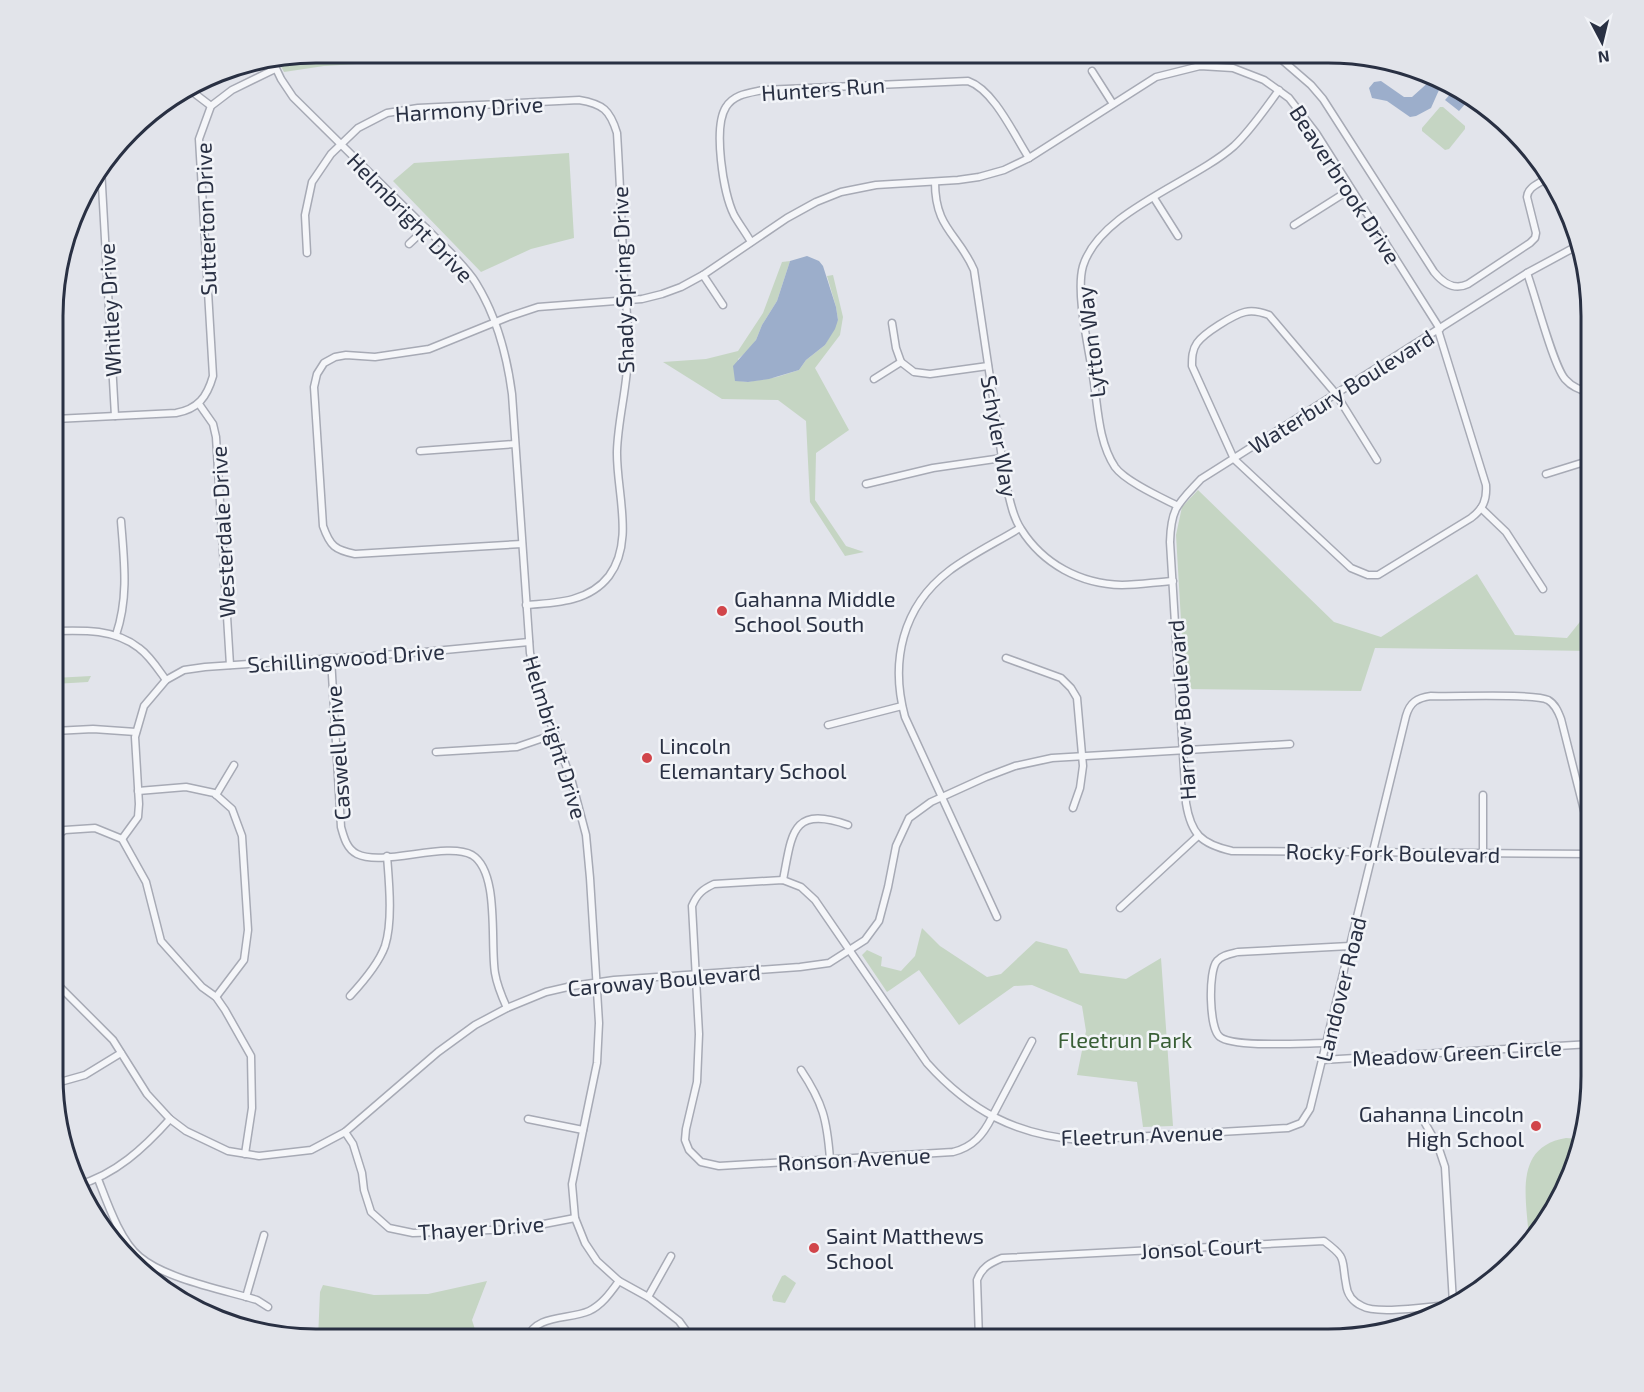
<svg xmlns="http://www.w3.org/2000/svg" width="1644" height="1392" viewBox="0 0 1644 1392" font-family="'Exo 2',sans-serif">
  <rect width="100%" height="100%" fill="#e2e4eb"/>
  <g fill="#c5d5c3">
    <polygon points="316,53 536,53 324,66 284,72 277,59"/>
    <polygon points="1440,107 1443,107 1465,126 1465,129 1449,149 1445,150 1422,131 1422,128"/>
    <polygon points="569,153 574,238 531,249 481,272 393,181 414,163"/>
    <polygon points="790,261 777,301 762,325 756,340 750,349 738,359 740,381 747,382 777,377 799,370 806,360 825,345 838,320 836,307 827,276 833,275 843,317 840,335 815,368 849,430 816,453 815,500 846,546 864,552 845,556 810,502 806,421 778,400 722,399 663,362 706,359 738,351 763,313 782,262"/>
    <polygon points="1198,490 1334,622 1381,637 1477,574 1515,635 1567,638 1591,608 1591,651 1375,648 1361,691 1185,689 1176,535 1182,507"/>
    <polygon points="91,676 88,682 54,684 54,678"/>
    <polygon points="922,928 940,946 987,977 1001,974 1036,941 1067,949 1080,973 1126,979 1161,958 1173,1126 1143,1127 1137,1082 1077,1075 1086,1031 1082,1006 1032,985 1014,986 959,1025 919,970 887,992 862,955 867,950 882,957 881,966 901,971 915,956"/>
    <path d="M1566 1138 1579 1139 1571 1177 1529 1240C1527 1200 1512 1147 1566 1138Z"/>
    <polygon points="785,1275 796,1283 785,1303 773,1301 772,1296 782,1276"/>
    <polygon points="487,1281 472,1320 478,1339 318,1339 320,1292 323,1285 374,1295 428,1294"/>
  </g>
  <g fill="#9caecb">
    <polygon points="1435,79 1442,82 1442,86 1439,90 1431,108 1416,116 1410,117 1387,101 1372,98 1369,88 1374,82 1381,81 1404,97 1412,97 1431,80"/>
    <polygon points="1453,91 1457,95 1457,99 1466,103 1459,111 1445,100"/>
    <polygon points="807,256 819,261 823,266 836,307 838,320 835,329 825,345 806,360 799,370 769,379 748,382 735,381 733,366 756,340 762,325 777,301 790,261"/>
  </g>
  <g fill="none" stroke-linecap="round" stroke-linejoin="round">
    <g stroke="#a7aab5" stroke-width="9">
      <g id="minor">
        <path d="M1274 53 1311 85 1323 99 1434 272C1443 283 1454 291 1468 284L1530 243 1535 238 1536 233 1527 197C1528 186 1540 184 1548 177"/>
        <path d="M272 60 281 79 293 97 452 254C460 263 470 273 476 283 497 317 507 356 512 394L530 653 539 691 572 782 586 835 590 878 599 1023 597 1063 572 1184 575 1218 585 1243 597 1261 619 1281 648 1297 679 1321 692 1339"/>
        <polyline points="1092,71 1113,104"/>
        <polyline points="190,90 211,106"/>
        <polyline points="101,168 115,416"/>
        <path d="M935 182C935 229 958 233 974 270L1006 485C1010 499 1012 516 1021 529 1043 564 1080 584 1122 585 1139 585 1156 582 1173 581"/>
        <polyline points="1154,198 1178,236"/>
        <polyline points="1294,225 1351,189"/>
        <path d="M751 242C746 233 739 224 734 215 723 193 713 127 726 107 734 94 749 93 763 90L968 81C994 90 1014 135 1029 158"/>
        <polyline points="409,244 426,228"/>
        <path d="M1577 246 1527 273 1201 479C1178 504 1171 507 1170 542L1186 803C1191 834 1201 844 1232 851L1591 854"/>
        <path d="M307 253 305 215 312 182 331 154 358 128 387 113 418 108 579 100C603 104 610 110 617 133 620 182 622 230 624 279 626 303 629 327 628 352 628 385 618 418 617 451 616 491 635 541 609 576 589 602 556 603 526 605"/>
        <path d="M1527 273C1535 294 1554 369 1566 380 1572 387 1583 391 1591 393"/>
        <polyline points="703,275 723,305"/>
        <polyline points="892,323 896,348 901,362"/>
        <polyline points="874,379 901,362 914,372 930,374 988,366"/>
        <polyline points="199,404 213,424 216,437 230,665"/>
        <path d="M55 419 176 413C198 409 207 397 213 376L199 139 211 106 232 90 275 69"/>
        <polyline points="420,451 515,444"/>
        <path d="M1377 460 1336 394 1269 315C1261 312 1253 310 1245 312 1233 315 1204 333 1197 343 1192 350 1192 358 1192 366L1234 459 1351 568 1368 575H1378L1471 518C1483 509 1487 500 1486 485L1438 330"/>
        <polyline points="1546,474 1591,460"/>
        <polyline points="866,484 933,468 1002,458"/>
        <path d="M1176 505C1160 497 1125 481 1115 467 1099 443 1098 410 1094 383 1090 353 1075 294 1083 266 1100 211 1192 183 1234 146 1251 130 1265 109 1279 90"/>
        <polyline points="1481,508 1506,532 1543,589"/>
        <path d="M522 544 355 554C335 550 330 546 323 526L314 387 317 374 324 363 335 357 346 355 375 357 429 349 508 317 538 307 642 299 662 294 681 287 703 275 787 218 816 202 841 192 876 185 958 180 979 177 1004 170 1029 158 1156 77 1200 66 1233 68 1264 80 1289 98 1316 133 1440 329"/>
        <path d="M54 631C84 630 115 629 139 648 150 656 158 669 166 680"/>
        <path d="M116 635C129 597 124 560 121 521"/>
        <path d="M331 658 341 827C344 838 347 849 357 854 383 867 447 841 472 855 500 872 490 943 495 973 497 985 502 997 507 1008"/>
        <polyline points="1006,658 1061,678 1071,688 1077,698 1083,766 1080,788 1073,808"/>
        <polyline points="828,725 902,706"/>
        <polyline points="54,731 93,729 136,732"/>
        <polyline points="436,752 517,747 555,734"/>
        <polyline points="138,791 186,787 214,793 232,809 242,836 248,930 244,960 216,997"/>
        <polyline points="216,795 234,765"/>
        <polyline points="54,837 65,830 95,828 122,839 146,882 161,941 202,987 216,997 225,1010 251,1056 252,1108 245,1154"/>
        <polyline points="122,839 138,817 139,804 135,737 144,706 166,680 184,670 205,667 424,652 529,642"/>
        <polyline points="1483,853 1483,795"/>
        <path d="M783 880C792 834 791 805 848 825"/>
        <polyline points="1120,908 1198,836"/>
        <path d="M997 917 905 717C890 662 902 607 949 571 970 555 997 542 1020 528"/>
        <polyline points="53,980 113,1040 147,1094 170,1119 186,1131 228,1151 259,1156 311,1150 345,1132 438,1052 475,1025 507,1008 546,992 572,986 614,980 800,967 829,963 865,940 879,921 888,887 896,846 909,818 931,802 986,777 1015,766 1052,758 1290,744"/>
        <path d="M350 996C362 983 379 963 385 946 393 921 389 882 387 856"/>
        <path d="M1032 1041 992 1117C983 1135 973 1147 953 1152L719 1166 701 1162 689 1150 685 1140 686 1129 697 1082 699 1034 692 906C697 894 703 889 714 884L783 880 801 887 815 900 927 1063C970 1111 1016 1135 1080 1140L1288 1128 1301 1123 1310 1109 1406 716C1410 702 1417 698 1431 696 1452 697 1535 693 1548 700 1555 704 1558 711 1561 719L1591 838"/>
        <path d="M1326 1043C1306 1043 1234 1048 1220 1037 1209 1029 1208 971 1217 961 1222 955 1230 954 1238 952L1350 946"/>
        <polyline points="1322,1060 1591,1044"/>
        <path d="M801 1070C823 1103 827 1120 830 1159"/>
        <polyline points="53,1084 85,1075 121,1053"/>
        <polyline points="1421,1116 1438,1146 1445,1167 1453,1303"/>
        <polyline points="528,1119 583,1130"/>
        <polyline points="345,1132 353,1144 362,1173 364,1190 371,1212 389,1228 413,1233 518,1229 575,1218"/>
        <path d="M98 1179C107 1202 120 1241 140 1257 166 1279 224 1290 257 1300L268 1307"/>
        <path d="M78 1185C115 1175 144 1148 170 1119"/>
        <polyline points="246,1297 264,1235"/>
        <polyline points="648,1297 671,1256"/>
        <path d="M527 1339C535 1314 569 1320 589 1311 602 1305 611 1292 619 1281"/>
        <path d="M979 1339 977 1280C982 1267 990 1263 1002 1258L1324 1241C1348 1259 1341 1258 1346 1284 1347 1294 1353 1302 1362 1306 1377 1315 1431 1306 1451 1305"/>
      </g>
    </g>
    <use href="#minor" stroke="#f5f6f9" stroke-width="6"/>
  </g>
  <g fill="#d1454a" stroke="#f2f4f8" stroke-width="2">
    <circle cx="722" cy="611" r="6"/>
    <circle cx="647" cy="758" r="6"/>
    <circle cx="1536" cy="1126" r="6"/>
    <circle cx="814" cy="1248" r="6"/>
  </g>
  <g text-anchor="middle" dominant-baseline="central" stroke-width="5" stroke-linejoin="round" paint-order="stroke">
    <g font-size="22" fill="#293043" stroke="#f2f4f8">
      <text transform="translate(823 88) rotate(-4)">Hunters Run</text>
      <text transform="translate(469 108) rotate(-4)">Harmony Drive</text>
      <text transform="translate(1346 184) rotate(57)">Beaverbrook Drive</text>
      <text transform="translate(411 217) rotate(46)">Helmbright Drive</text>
      <text transform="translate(205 219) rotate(-92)">Sutterton Drive</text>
      <text transform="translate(622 280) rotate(-92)">Shady Spring Drive</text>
      <text transform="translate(109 310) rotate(-93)">Whitley Drive</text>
      <text transform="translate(1090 342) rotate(-97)">Lytton Way</text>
      <text transform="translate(1341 391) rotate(-32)">Waterbury Boulevard</text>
      <text transform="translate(1000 436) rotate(80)">Schyler Way</text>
      <text transform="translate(222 532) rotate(-93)">Westerdale Drive</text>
      <text transform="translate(346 657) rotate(-4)">Schillingwood Drive</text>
      <text transform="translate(1181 710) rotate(-94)">Harrow Boulevard</text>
      <text transform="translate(556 737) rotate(73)">Helmbright Drive</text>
      <text transform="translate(337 753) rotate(-94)">Caswell Drive</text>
      <text transform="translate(1393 852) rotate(1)">Rocky Fork Boulevard</text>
      <text transform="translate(664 979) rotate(-5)">Caroway Boulevard</text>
      <text transform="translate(1340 989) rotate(-76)">Landover Road</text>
      <text transform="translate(1457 1052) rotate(-3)">Meadow Green Circle</text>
      <text transform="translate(1142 1134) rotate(-2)">Fleetrun Avenue</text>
      <text transform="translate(854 1158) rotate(-3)">Ronson Avenue</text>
      <text transform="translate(481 1227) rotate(-4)">Thayer Drive</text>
      <text transform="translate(1201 1247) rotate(-3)">Jonsol Court</text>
    </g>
    <g font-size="22" fill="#293043" stroke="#f2f4f8" text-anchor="start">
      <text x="734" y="598">Gahanna Middle<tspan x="734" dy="25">School South</tspan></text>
      <text x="659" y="745">Lincoln<tspan x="659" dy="25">Elemantary School</tspan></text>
      <text x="1524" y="1113" text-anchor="end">Gahanna Lincoln<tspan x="1524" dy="25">High School</tspan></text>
      <text x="826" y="1235">Saint Matthews<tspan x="826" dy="25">School</tspan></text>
    </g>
    <g font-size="22" fill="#395f36" stroke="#f2f4f8">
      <text x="1125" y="1039">Fleetrun Park</text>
    </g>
  </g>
  <path d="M0 0H1644V1392H0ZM316 63H1328A253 253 0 0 1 1581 316V1076A253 253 0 0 1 1328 1329H316A253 253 0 0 1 63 1076V316A253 253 0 0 1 316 63Z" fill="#e2e4ea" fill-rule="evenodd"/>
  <path fill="none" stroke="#293043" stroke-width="3" d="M316 63H1328A253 253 0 0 1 1581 316V1076A253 253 0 0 1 1328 1329H316A253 253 0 0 1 63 1076V316A253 253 0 0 1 316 63Z"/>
  <g transform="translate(1602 42) rotate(173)" stroke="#f2f4f8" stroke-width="4.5" paint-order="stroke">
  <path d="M0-4.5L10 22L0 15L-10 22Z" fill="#293043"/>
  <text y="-9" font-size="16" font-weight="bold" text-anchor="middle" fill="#293043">N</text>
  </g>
</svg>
